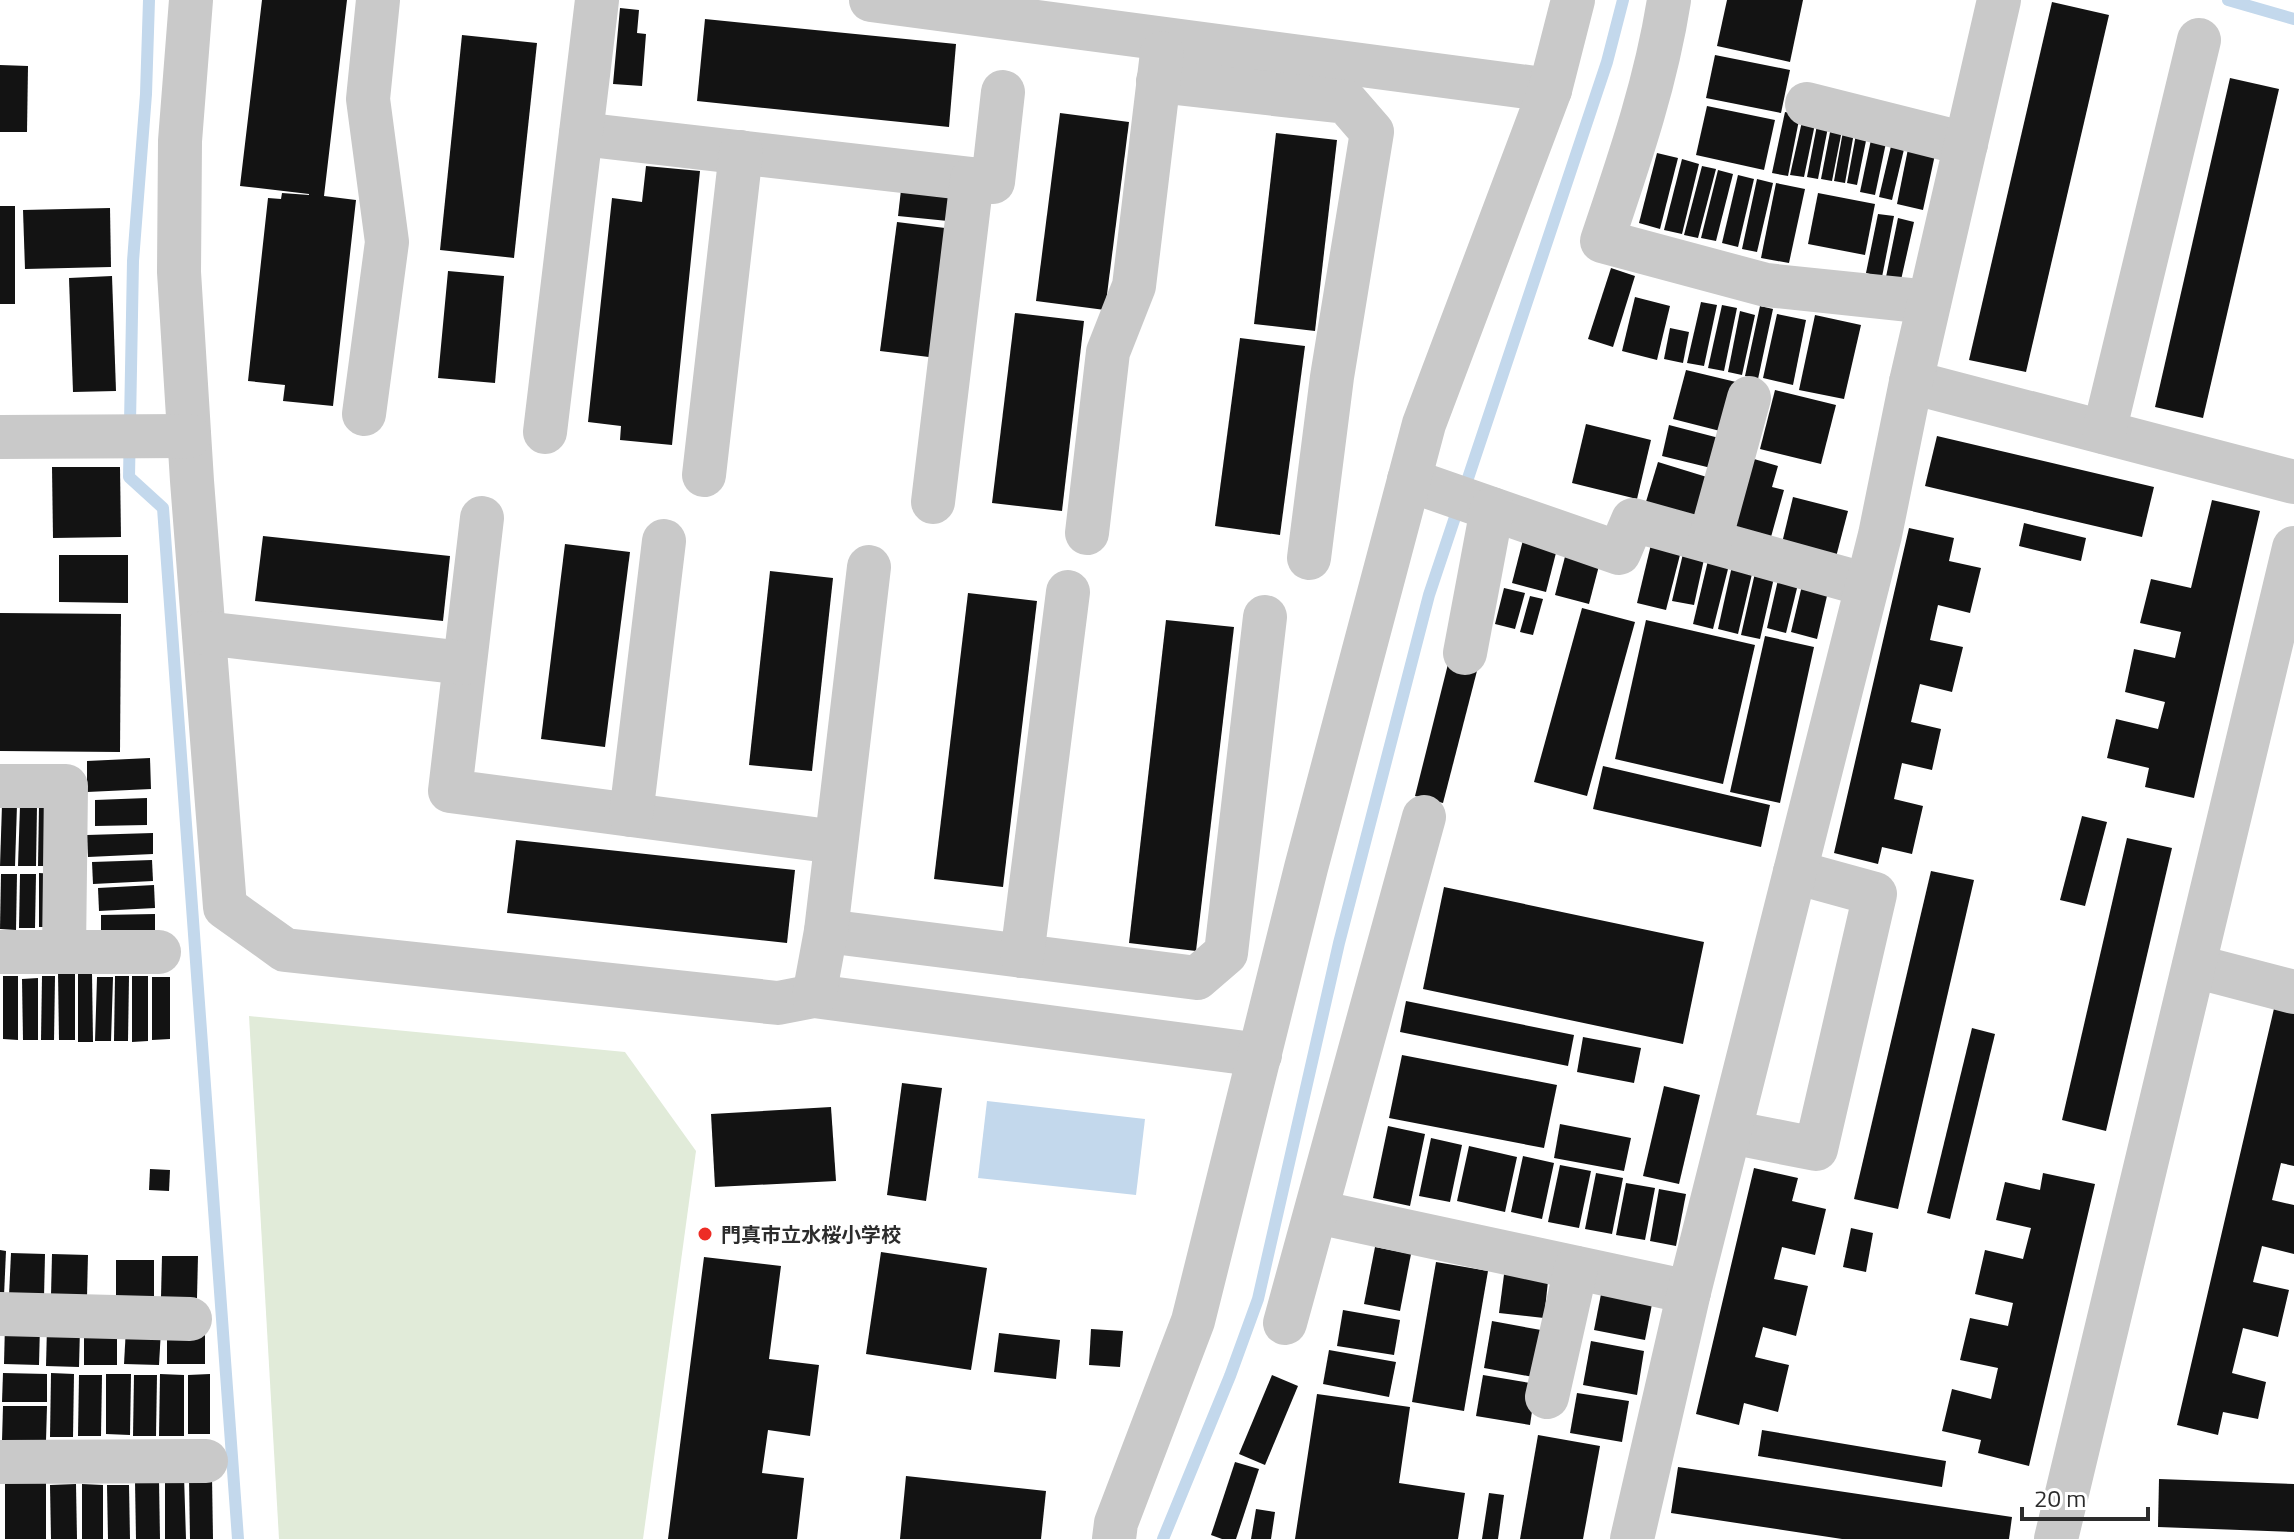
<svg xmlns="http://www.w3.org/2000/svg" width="2294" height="1539" viewBox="0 0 2294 1539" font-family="'Titillium Web','Noto Sans JP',sans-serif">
  <rect width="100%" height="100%" fill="#fff"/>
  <polygon fill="#e1ebd9" points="249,1016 625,1052 696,1151 643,1539 279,1539"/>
  <polygon fill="#c3d8ec" points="987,1101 1145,1119 1136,1195 978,1178"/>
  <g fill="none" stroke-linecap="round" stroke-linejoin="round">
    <g stroke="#c3d8ec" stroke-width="12">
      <polyline points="149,0 146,94 133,261 129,477 163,508 238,1539"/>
      <polyline points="2228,0 2294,19"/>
      <polyline points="1163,1539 1230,1376 1258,1299 1339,943 1429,595 1607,62 1623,0"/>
    </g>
  </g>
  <g fill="#131313">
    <polygon points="262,0 347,0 324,196 356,200 333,406 283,401 285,385 248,381 268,198 281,199 282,193 309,195 309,194 240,186"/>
    <polygon points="1727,0 1803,0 1790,62 1717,46"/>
    <polygon points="2052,2 2109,15 2026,372 1969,360"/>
    <polygon points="620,8 639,10 637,33 646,34 642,86 613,84"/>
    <polygon points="705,19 956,44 949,127 697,101"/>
    <polygon points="462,35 537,43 514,258 440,250"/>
    <polygon points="1715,55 1790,70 1781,113 1706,98"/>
    <polygon points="0,65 28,66 27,132 0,132"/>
    <polygon points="2230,78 2279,89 2203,418 2155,407"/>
    <polygon points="1707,106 1775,120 1764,170 1696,155"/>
    <polygon points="1785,112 1800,115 1788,176 1772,173"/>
    <polygon points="1060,113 1129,122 1105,310 1036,301"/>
    <polygon points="1803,117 1816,119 1804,177 1790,175"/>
    <polygon points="1818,120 1829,122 1818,179 1807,177"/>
    <polygon points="1832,122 1843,125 1832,181 1821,179"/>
    <polygon points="1844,126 1855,127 1845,183 1834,181"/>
    <polygon points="1857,129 1868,131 1857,185 1847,183"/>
    <polygon points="1276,133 1337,140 1315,331 1254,324"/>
    <polygon points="1872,135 1887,138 1875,195 1860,192"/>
    <polygon points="1892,142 1905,145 1892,200 1879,197"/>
    <polygon points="1909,144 1936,150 1923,210 1897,204"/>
    <polygon points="1657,153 1678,158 1660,229 1639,223"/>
    <polygon points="1682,159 1699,164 1682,234 1664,230"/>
    <polygon points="646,166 700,171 672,445 620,440 621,426 588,422 612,198 642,202"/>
    <polygon points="1702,166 1716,169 1698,238 1684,235"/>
    <polygon points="1718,170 1733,174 1716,241 1701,238"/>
    <polygon points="1738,175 1754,179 1738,247 1722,243"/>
    <polygon points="1757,179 1773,183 1757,252 1742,249"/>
    <polygon points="1776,183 1805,189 1789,263 1761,258"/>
    <polygon points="901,190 960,195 958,222 898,216"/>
    <polygon points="1818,193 1875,204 1865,255 1808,244"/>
    <rect x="0" y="206" width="15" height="98"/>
    <polygon points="110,208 111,267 25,269 23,210"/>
    <polygon points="1878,214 1894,216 1882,277 1866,273"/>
    <polygon points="1898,218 1914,222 1901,280 1886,277"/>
    <polygon points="897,222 953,229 937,358 880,351"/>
    <polygon points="1611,268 1635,276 1613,347 1588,339"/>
    <polygon points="448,271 504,276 495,383 438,378"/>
    <polygon points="112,276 116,391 73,392 69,278"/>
    <polygon points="1635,297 1670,306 1657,360 1622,351"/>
    <polygon points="1701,302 1717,305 1704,366 1687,363"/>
    <polygon points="1722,305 1737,308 1724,371 1708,368"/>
    <polygon points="1760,306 1773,309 1758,379 1745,376"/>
    <polygon points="1740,311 1755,315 1742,375 1728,372"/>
    <polygon points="1015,313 1084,321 1062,511 992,503"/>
    <polygon points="1777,314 1806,320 1793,385 1763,378"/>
    <polygon points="1815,315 1861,325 1844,399 1799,390"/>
    <polygon points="1670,328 1689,332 1683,363 1664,359"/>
    <polygon points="1240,338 1305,346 1280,535 1215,526"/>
    <polygon points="1686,370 1736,382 1724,432 1673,419"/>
    <polygon points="1775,390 1836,405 1821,464 1760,449"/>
    <polygon points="1586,424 1651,440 1637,499 1572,483"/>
    <polygon points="1669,425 1719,438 1711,468 1662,456"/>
    <polygon points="1937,436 2154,487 2142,537 1925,486"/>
    <polygon points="1754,459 1778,466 1772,487 1784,490 1771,537 1735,527"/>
    <polygon points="1658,462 1710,478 1702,507 1690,519 1645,505"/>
    <polygon points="52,467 120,467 121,537 53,538"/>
    <polygon points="1793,497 1848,511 1836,557 1782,543"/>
    <polygon points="2212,500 2260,511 2194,798 2145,787 2149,768 2107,758 2116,719 2158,729 2165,702 2125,692 2134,649 2175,658 2181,632 2140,623 2151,579 2191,588"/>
    <polygon points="2024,523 2086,538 2081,561 2019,546"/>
    <polygon points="1909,528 1954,538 1949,561 1981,568 1970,613 1938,605 1930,640 1963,647 1952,692 1920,684 1911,722 1941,729 1932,770 1902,763 1894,799 1923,806 1912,854 1882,847 1878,864 1834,853"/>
    <polygon points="263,536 450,556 443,621 255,601"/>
    <polygon points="1653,536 1683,543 1666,610 1637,603"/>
    <polygon points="1523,540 1557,549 1546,592 1512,583"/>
    <polygon points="565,544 630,552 605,747 541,739"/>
    <polygon points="1685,545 1706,550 1694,605 1672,601"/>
    <polygon points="1567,549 1601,558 1589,604 1555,595"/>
    <polygon points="1710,552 1731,557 1713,629 1693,624"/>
    <polygon points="59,555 128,555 128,603 59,602"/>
    <polygon points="1734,557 1755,561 1738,634 1718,629"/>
    <polygon points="1757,564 1776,569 1760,639 1741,635"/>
    <polygon points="770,571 833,578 812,771 749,765"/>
    <polygon points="1780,571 1800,576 1786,633 1767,628"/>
    <polygon points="1804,577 1830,583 1817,639 1791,632"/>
    <polygon points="1504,588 1525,593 1515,629 1495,624"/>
    <polygon points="968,593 1037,601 1003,887 934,879"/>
    <polygon points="1530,596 1543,599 1533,635 1520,632"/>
    <polygon points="1582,608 1635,622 1587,796 1534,782"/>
    <polygon points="0,613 121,614 120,752 0,751"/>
    <polygon points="1166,620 1234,627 1196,951 1129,943"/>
    <polygon points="1646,620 1755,645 1723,784 1615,759"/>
    <polygon points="1765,636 1814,647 1780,803 1730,792"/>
    <polygon points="1449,660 1478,667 1443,803 1415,796"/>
    <polygon points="150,758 151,789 87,792 87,761"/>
    <polygon points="1603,766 1770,805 1761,847 1593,809"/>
    <polygon points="147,798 147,825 95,826 95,800"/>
    <polygon points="2,805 17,805 15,866 0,866"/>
    <polygon points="20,806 37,806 36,866 18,866"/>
    <polygon points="39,806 56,807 55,866 38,866"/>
    <polygon points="2082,816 2107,822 2085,906 2060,900"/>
    <polygon points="153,833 153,854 88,857 87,835"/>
    <polygon points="2127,838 2172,848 2106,1131 2062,1120"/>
    <polygon points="516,840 795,870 787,943 507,913"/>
    <polygon points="152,860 153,881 93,884 92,862"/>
    <polygon points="1931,871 1974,880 1898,1209 1854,1199"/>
    <polygon points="39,873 54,874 54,927 39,927"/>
    <polygon points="1,874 17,874 16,930 0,929"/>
    <polygon points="20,874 36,874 35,928 19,928"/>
    <polygon points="154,885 155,908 99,911 98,888"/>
    <polygon points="1444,887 1704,942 1683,1044 1423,989"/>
    <polygon points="155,914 155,937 101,939 101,915"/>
    <polygon points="58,972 75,972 75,1040 59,1040"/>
    <polygon points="92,973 93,1042 78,1042 78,974"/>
    <polygon points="3,976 18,976 18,1040 3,1039"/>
    <polygon points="42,976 55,976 54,1040 41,1040"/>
    <polygon points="115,976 129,976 128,1041 114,1041"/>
    <polygon points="132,976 148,976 148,1041 132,1042"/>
    <polygon points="97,977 113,977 111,1041 95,1041"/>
    <polygon points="152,977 170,977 170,1039 152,1040"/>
    <polygon points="38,978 38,1040 23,1040 22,979"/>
    <polygon points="2276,1000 2294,1004 2294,1166 2281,1163 2272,1200 2294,1205 2294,1254 2262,1246 2253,1282 2289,1290 2278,1337 2243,1328 2232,1373 2266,1382 2258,1419 2223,1412 2218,1435 2177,1425"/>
    <polygon points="1406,1001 1574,1035 1568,1066 1400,1032"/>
    <polygon points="1972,1028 1995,1034 1950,1219 1927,1213"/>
    <polygon points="1583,1037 1641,1048 1634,1083 1577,1072"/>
    <polygon points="1402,1055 1557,1085 1544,1148 1389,1118"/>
    <polygon points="902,1083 942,1088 926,1201 887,1195"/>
    <polygon points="1664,1086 1700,1095 1679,1184 1643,1176"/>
    <polygon points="831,1107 836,1181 715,1187 711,1114"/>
    <polygon points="1560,1124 1631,1138 1624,1171 1554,1158"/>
    <polygon points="1388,1126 1425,1134 1410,1206 1373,1198"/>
    <polygon points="1431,1138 1462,1145 1450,1202 1419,1196"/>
    <polygon points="1469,1146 1517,1157 1505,1212 1457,1201"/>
    <polygon points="1523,1156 1554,1163 1542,1219 1511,1212"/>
    <polygon points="1560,1165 1591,1171 1579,1228 1548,1222"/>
    <polygon points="1754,1168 1798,1178 1792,1201 1826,1209 1815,1255 1782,1247 1774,1279 1808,1286 1796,1336 1763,1327 1755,1357 1789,1365 1778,1412 1744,1403 1739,1425 1696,1414"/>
    <polygon points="150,1169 170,1170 169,1191 149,1190"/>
    <polygon points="1596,1173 1623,1178 1612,1234 1585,1229"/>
    <polygon points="2043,1173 2095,1184 2029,1466 1978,1453 1981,1440 1942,1431 1952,1389 1991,1399 1998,1368 1960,1360 1970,1318 2008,1326 2013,1303 1975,1294 1985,1250 2023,1259 2031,1228 1996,1220 2005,1182 2040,1190"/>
    <polygon points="1626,1183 1655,1188 1645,1240 1616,1235"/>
    <polygon points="1659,1189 1686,1194 1676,1246 1650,1241"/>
    <polygon points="1851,1228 1873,1233 1866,1272 1843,1267"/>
    <polygon points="1375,1247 1411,1254 1400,1311 1364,1304"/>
    <polygon points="0,1250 6,1251 4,1296 0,1296"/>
    <polygon points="881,1252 987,1268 971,1370 866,1354"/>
    <polygon points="11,1253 45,1254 44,1298 9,1296"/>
    <polygon points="52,1254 88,1255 87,1297 51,1296"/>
    <polygon points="162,1256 198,1256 197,1298 161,1297"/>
    <polygon points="704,1257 781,1266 769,1359 819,1365 810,1436 768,1430 762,1473 804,1478 797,1539 668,1539"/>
    <polygon points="116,1260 154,1260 154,1300 116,1299"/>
    <polygon points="1436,1262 1488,1271 1464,1411 1412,1402"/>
    <polygon points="1505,1267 1549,1272 1544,1318 1499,1313"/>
    <polygon points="1603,1284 1654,1294 1645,1340 1594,1330"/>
    <polygon points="1343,1310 1400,1320 1394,1355 1337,1346"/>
    <polygon points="1492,1321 1541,1330 1533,1377 1484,1368"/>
    <polygon points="5,1324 40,1325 39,1365 4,1364"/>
    <polygon points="47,1327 80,1328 79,1367 46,1366"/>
    <polygon points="126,1328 161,1330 159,1365 124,1364"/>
    <polygon points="1091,1329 1123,1331 1120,1367 1089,1365"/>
    <rect x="84" y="1330" width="33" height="35"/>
    <polygon points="167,1330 205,1331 205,1364 167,1364"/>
    <polygon points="999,1333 1060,1340 1056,1379 994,1372"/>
    <polygon points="1591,1341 1644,1351 1637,1395 1583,1385"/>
    <polygon points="1329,1350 1396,1362 1389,1397 1323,1384"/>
    <polygon points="3,1373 47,1374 47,1402 2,1402"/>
    <polygon points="51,1373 74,1374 73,1437 50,1437"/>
    <polygon points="106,1374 131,1374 130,1435 106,1434"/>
    <polygon points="160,1374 184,1375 184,1436 159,1436"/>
    <polygon points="210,1374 210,1434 188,1434 188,1375"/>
    <polygon points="79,1375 102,1375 101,1436 78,1436"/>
    <polygon points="134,1375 157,1375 156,1436 133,1436"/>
    <polygon points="1272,1375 1298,1386 1265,1465 1239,1454"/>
    <polygon points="1483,1375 1536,1384 1530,1425 1476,1416"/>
    <polygon points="1577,1393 1629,1401 1622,1442 1570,1433"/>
    <polygon points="1317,1394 1410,1407 1399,1483 1465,1493 1458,1539 1295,1539"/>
    <polygon points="3,1406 47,1406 46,1441 2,1441"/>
    <polygon points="1762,1430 1946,1461 1942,1487 1758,1456"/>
    <polygon points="1538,1435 1600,1446 1583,1539 1520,1539"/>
    <polygon points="1235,1462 1259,1469 1236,1539 1222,1539 1211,1535"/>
    <polygon points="1678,1467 2012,1517 2009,1539 1842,1539 1671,1513"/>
    <polygon points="184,1476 186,1539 165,1539 165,1477"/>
    <polygon points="906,1476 1046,1491 1041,1539 900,1539"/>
    <polygon points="212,1477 213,1539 190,1539 189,1478"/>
    <polygon points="2159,1479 2294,1484 2294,1532 2158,1527"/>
    <polygon points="159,1480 160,1539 136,1539 135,1481"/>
    <rect x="5" y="1483" width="41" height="56"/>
    <polygon points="76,1484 77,1539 51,1539 50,1485"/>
    <polygon points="82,1484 103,1485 103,1539 82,1539"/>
    <polygon points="107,1485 129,1485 130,1539 108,1539"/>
    <polygon points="1489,1493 1504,1495 1498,1539 1482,1539"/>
    <polygon points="1256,1509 1275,1512 1271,1539 1251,1539"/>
  </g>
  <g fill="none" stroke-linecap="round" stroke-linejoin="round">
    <g stroke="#c9c9c9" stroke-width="44">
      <polyline points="191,0 180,141 179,272 192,481 225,907 285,950 778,1003 814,996 1260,1055"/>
      <polyline points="871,0 1550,90"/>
      <path d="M1669 0C1656 83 1629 161 1602 241L1766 285 1929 302"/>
      <polyline points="1158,81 1346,102 1372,132 1332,377 1309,558"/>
      <polyline points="1807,104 1966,144"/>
      <polyline points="581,134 972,179"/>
      <polyline points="1911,382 2294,482"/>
      <polyline points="364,414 387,242 368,99 378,0"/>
      <polyline points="545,432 597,0"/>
      <polyline points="2104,432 2199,40"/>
      <polyline points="0,437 189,436"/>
      <polyline points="704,475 741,152"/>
      <polyline points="1409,480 1619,553 1633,520 1867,585"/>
      <polyline points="933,502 972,179 993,182 1003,92"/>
      <polyline points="482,518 450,791 836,842"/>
      <polyline points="1087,533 1108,352 1134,286 1162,53"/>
      <polyline points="1710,540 1749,398"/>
      <polyline points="204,633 464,663"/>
      <polyline points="1465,653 1492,509"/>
      <polyline points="0,786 66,786 64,952"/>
      <polyline points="631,815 664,541"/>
      <polyline points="826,931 1197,978 1226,953 1265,617"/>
      <polyline points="0,952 159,952"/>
      <polyline points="1022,956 1068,592"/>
      <polyline points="2194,966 2294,992"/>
      <polyline points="814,996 826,931 869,567"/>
      <polyline points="1730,1132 1816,1149 1875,894 1795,872"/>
      <polyline points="1317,1212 1689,1292"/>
      <polyline points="0,1314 190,1319"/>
      <polyline points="1285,1323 1424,817"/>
      <polyline points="1547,1397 1576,1268"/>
      <polyline points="0,1462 206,1461"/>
      <polyline points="1114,1539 1116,1523 1193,1321 1306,868 1424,424 1550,90 1573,0"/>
      <polyline points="1632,1539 1689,1292 1880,535 1911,382 1999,0"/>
      <polyline points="2056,1539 2294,548"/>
    </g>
  </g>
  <circle fill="#ed2c25" stroke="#fff" stroke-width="3" cx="705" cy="1234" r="8"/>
  <g text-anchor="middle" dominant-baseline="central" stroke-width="8" stroke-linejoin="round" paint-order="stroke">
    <g font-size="20" font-weight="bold" fill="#2c2c2c" stroke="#fff" text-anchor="start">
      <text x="721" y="1234">門真市立水桜小学校</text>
    </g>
  </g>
  <path d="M2022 1507v12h126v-12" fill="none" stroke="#2c2c2c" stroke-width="4"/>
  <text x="2034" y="1507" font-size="24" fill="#2c2c2c" stroke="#ffffff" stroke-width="6" paint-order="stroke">20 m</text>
</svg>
